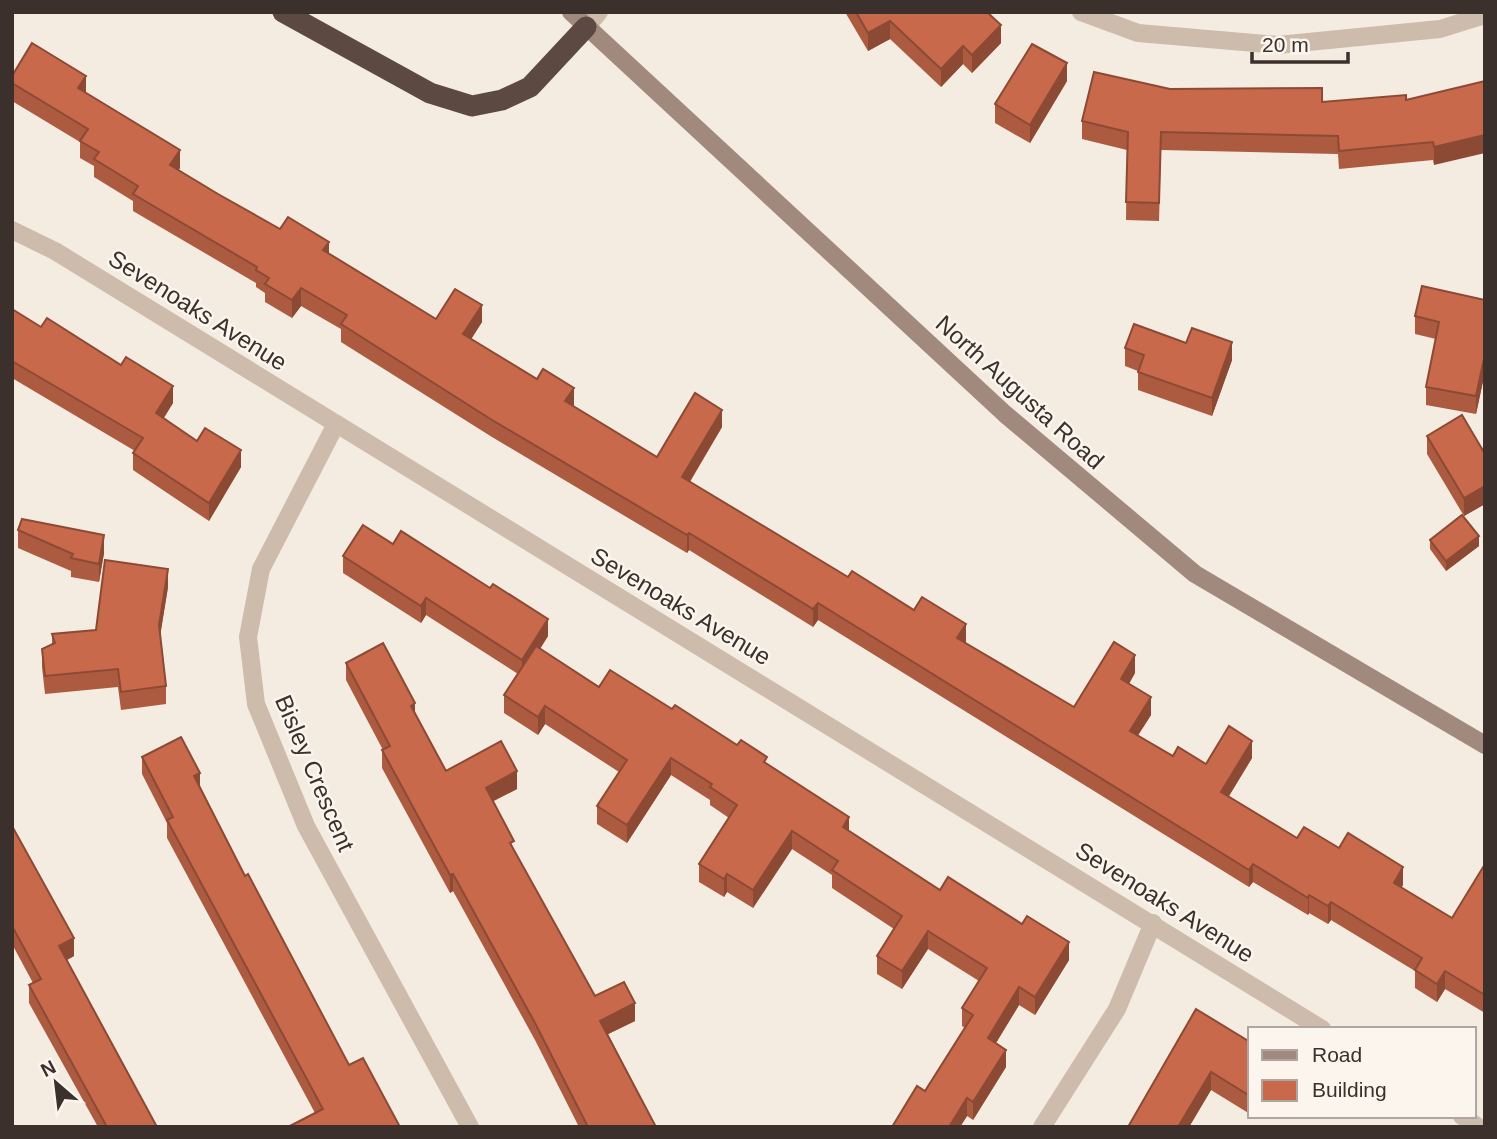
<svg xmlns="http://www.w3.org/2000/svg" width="1497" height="1139" viewBox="0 0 1497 1139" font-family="Arial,sans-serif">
  <rect width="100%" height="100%" fill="#f4ebe1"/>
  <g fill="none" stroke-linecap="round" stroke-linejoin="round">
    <g stroke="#cdbbac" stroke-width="18">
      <polyline points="1081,12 1138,33 1278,45 1440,29 1485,15"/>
      <polyline points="586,27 599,12"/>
      <polyline points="12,230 55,251 1322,1029"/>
      <polyline points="336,424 261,569 248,637 256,704 306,826 470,1127"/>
      <polyline points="1462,1116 1478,1127"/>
      <polyline points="1042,1127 1117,1009 1153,923"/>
    </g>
    <polyline stroke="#a18a7d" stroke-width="18" points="571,12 1005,414 1195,574 1485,745"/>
    <polyline stroke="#5c4a42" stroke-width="21" points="283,12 430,93 472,106 502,100 530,87 586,27"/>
  </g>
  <g fill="#ac5a40">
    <polygon points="845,12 987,12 1001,43 972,73 963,64 941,87 890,39 868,51"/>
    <polygon points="12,76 86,93 180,168 178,170 218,194 280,229 329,254 436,319 482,322 471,339 574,405 573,406 657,457 722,427 690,482 848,577 966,642 965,643 1074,707 1135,673 1129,684 1151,715 1138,735 1173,756 1206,764 1252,758 1229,796 1297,838 1339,848 1403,885 1401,888 1452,918 1485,864 1485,1013 1445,989 1437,1002 1415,988 1415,971 1331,920 1328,924 1309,913 1308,915 1253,882 1249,887 818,620 813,627 689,550 687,553 492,437 341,342 341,329 301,306 292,318 265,302 265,293 256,287 256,283 133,211 133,201 94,177 94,166 80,158 80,142 12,101"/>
    <polygon points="1067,81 1030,143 995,123 995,104"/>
    <polygon points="1485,81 1434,165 1433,160 1339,169 1338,154 1161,150 1159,221 1126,220 1127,150 1082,139 1082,121 1170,89 1322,102 1406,100"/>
    <polygon points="1485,300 1485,372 1476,414 1426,405 1426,387 1436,339 1415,334 1415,316"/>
    <polygon points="12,309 41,327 173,403 163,418 197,441 241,467 209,521 133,470 133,453 135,451 12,378"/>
    <polygon points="1125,348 1232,360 1212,416 1138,390 1138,371 1125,366"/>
    <polygon points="1427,436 1485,454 1485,504 1464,516 1427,454"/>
    <polygon points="18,530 104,553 99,582 71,577 71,571 18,548"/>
    <polygon points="1430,540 1479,546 1446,571 1430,549"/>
    <polygon points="393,544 548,636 540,649 599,687 672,709 767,764 849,832 940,890 1069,960 1035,1015 1019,1005 996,1043 1006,1067 973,1120 967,1116 960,1127 892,1127 925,1091 965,1028 962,1026 962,1008 979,981 928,949 902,989 877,974 877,956 894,929 832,888 832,875 792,849 753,908 727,892 724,897 699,882 699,864 729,818 710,805 710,800 671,775 627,843 597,824 597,806 619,772 545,724 538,735 504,713 504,695 518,674 426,615 421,623 343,573 343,556"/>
    <polygon points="168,587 160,635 166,686 166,704 121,710 118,687 45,694 42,667 42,649 52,645 52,634 96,630"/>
    <polygon points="346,663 415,714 446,771 517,789 493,801 514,850 595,996 635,1021 608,1034 656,1127 579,1127 535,1040 453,891 450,893 382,768 382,750 383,750 346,680"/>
    <polygon points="142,757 200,786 245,876 349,1065 400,1127 315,1113 167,838 167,823 142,774"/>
    <polygon points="12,826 74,956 67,960 157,1127 98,1127 29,1003 29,985 33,983 12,944"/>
    <polygon points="1250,1042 1250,1114 1211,1090 1189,1127 1128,1127"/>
  </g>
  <g fill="#8c4a34">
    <polygon points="890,21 890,39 868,51 868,33"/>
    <polygon points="1001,25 1001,43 972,73 972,55"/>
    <polygon points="963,46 963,64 941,87 941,69"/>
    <polygon points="1067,63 1067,81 1030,143 1030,125"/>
    <polygon points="86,76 86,94 78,88"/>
    <polygon points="1485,135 1485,153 1434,165 1434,147"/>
    <polygon points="180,150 180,168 170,183 170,165"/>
    <polygon points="329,242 329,259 323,250"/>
    <polygon points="301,288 301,306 292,318 292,300"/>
    <polygon points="482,305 482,322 463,352 463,334"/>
    <polygon points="1232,342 1232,360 1212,416 1212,398"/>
    <polygon points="1485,354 1485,372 1476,414 1476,396"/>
    <polygon points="173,386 173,403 156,431 156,413"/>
    <polygon points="574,388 574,405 565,419 565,401"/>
    <polygon points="722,410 722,427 682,494 682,477"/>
    <polygon points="241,450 241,467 209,521 209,503"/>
    <polygon points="1485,486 1485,504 1464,516 1464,498"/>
    <polygon points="689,533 689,550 687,553 687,535"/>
    <polygon points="104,535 104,553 99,582 99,564"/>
    <polygon points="1479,536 1479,546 1446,571 1446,561"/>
    <polygon points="168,569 168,587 159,643 159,625"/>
    <polygon points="426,598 426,615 421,623 421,606"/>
    <polygon points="818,603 818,620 813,627 813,609"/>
    <polygon points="548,619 548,636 522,677 522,660"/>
    <polygon points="966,624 966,642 957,656 957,638"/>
    <polygon points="1135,655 1135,673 1121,697 1121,679"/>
    <polygon points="1151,697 1151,715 1130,748 1130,731"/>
    <polygon points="415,703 415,721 411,706"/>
    <polygon points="545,706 545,724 538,735 538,717"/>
    <polygon points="1252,741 1252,758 1221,809 1221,792"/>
    <polygon points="671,758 671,775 627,843 627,825"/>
    <polygon points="517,771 517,789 486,805 486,788"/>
    <polygon points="200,773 200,791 194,776"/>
    <polygon points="849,817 849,835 843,827"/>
    <polygon points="792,831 792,849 753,908 753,890"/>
    <polygon points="1253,864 1253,882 1249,887 1249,870"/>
    <polygon points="1403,867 1403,885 1394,900 1394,883"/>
    <polygon points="453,874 453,891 450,893 450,875"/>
    <polygon points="727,874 727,892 724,897 724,879"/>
    <polygon points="1309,895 1309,913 1308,915 1308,898"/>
    <polygon points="1331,902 1331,920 1328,924 1328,906"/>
    <polygon points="928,931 928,949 902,989 902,971"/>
    <polygon points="74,938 74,956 59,964 59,946"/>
    <polygon points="1069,942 1069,960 1035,1015 1035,997"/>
    <polygon points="1445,971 1445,989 1437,1002 1437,984"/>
    <polygon points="1019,987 1019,1005 988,1056 988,1038"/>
    <polygon points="635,1003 635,1021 600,1038 600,1021"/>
    <polygon points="1006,1050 1006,1067 973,1120 973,1102"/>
    <polygon points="1211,1072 1211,1090 1189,1127 1178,1127"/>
    <polygon points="967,1098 967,1116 960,1127 949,1127"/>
  </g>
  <g fill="#c8694b" stroke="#8c4a34" stroke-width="2">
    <polygon points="856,12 987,12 1001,25 972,55 963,46 941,69 890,21 868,33"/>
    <polygon points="32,43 86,76 78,88 180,150 170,165 218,194 280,229 288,217 329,242 323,250 436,319 455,289 482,305 463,334 537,379 543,369 574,388 565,401 657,457 695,393 722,410 682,477 848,577 852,571 914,610 922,597 966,624 957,638 1074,707 1114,642 1135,655 1121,679 1151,697 1130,731 1173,756 1178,747 1206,764 1229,726 1252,741 1221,792 1297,838 1304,827 1339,848 1348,833 1403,867 1394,883 1452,918 1485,864 1485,995 1445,971 1437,984 1415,970 1422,958 1331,902 1328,906 1309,895 1308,898 1253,864 1249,870 818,603 813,609 689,533 687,535 492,420 341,324 347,315 301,288 292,300 265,284 269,278 256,270 257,267 133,194 138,186 94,159 99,152 80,141 88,129 12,83 12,76"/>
    <polygon points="1032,44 1067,63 1030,125 995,104"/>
    <polygon points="1094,72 1170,89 1322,88 1322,102 1406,95 1406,100 1485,81 1485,135 1434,147 1433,142 1339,151 1338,136 1161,132 1159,203 1126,202 1128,132 1082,121"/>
    <polygon points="1422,286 1485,300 1485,354 1476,396 1426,387 1439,322 1415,316"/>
    <polygon points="12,309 41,327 47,318 121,365 126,357 173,386 156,413 197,441 205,428 241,450 209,503 133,453 143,438 12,361"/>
    <polygon points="1134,324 1186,343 1192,328 1232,342 1212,398 1138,372 1144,355 1125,348"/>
    <polygon points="1462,415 1485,454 1485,486 1464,498 1427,436"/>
    <polygon points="1462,515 1479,536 1446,561 1430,540"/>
    <polygon points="22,519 104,535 99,564 71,558 73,554 18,530"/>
    <polygon points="363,525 393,544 401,531 490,588 493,584 548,619 522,660 426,598 421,606 343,556"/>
    <polygon points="105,560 168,569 159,625 166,686 121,692 118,669 45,676 42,649 55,643 52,634 96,630"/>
    <polygon points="383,643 415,703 411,706 446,771 501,741 517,771 486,788 514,841 510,843 595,996 624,982 635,1003 600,1021 656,1127 588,1127 535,1023 453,874 450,875 382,750 390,746 346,663"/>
    <polygon points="536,646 599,687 610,670 672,709 675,705 737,745 741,740 767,757 764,762 849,817 843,827 940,890 948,877 1022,924 1027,916 1069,942 1035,997 1019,987 988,1038 1006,1050 973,1102 967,1098 949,1127 892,1127 917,1086 925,1091 973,1015 962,1008 987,968 928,931 902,971 877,956 902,916 832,870 838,861 792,831 753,890 727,874 724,879 699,864 737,805 710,787 712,784 671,758 627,825 597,806 627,760 545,706 538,717 504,695"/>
    <polygon points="181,737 200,773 194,776 245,876 248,874 349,1065 363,1058 400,1127 288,1127 323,1109 167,820 173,817 142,757"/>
    <polygon points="12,826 74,938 59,946 157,1127 107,1127 29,985 41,979 12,926"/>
    <polygon points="1196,1009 1250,1042 1250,1096 1211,1072 1178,1127 1128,1127"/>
  </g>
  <g text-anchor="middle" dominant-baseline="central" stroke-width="5" stroke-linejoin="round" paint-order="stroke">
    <g font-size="24" fill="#3b302b" stroke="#fbf5ee">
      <text transform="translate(198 310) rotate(32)">Sevenoaks Avenue</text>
      <text transform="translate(1020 392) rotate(42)">North Augusta Road</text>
      <text transform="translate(681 606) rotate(31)">Sevenoaks Avenue</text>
      <text transform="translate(315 773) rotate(67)">Bisley Crescent</text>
      <text transform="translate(1165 902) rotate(32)">Sevenoaks Avenue</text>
    </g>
  </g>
  <rect width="1497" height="1139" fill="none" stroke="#3b302b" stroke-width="28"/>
  <rect x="1248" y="1027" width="228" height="91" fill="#fbf5ee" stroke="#aea6a0" stroke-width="2"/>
  <rect x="1262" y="1050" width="35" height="10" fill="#a18a7d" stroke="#aea6a0" stroke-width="2"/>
  <text x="1312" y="1062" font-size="21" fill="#3b302b">Road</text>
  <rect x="1262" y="1080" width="35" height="21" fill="#c8694b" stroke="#aea6a0" stroke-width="2"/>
  <text x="1312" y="1097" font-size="21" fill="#3b302b">Building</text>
  <g transform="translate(56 1083) rotate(332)" stroke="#fbf5ee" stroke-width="5" paint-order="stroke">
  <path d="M0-5L12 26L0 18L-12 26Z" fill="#3b302b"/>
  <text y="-10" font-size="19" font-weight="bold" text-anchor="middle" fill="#3b302b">N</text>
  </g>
  <path d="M1252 52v10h96v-10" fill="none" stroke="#3b302b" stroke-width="3.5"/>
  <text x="1262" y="52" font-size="21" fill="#3b302b" stroke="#fbf5ee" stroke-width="5" paint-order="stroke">20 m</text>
</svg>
